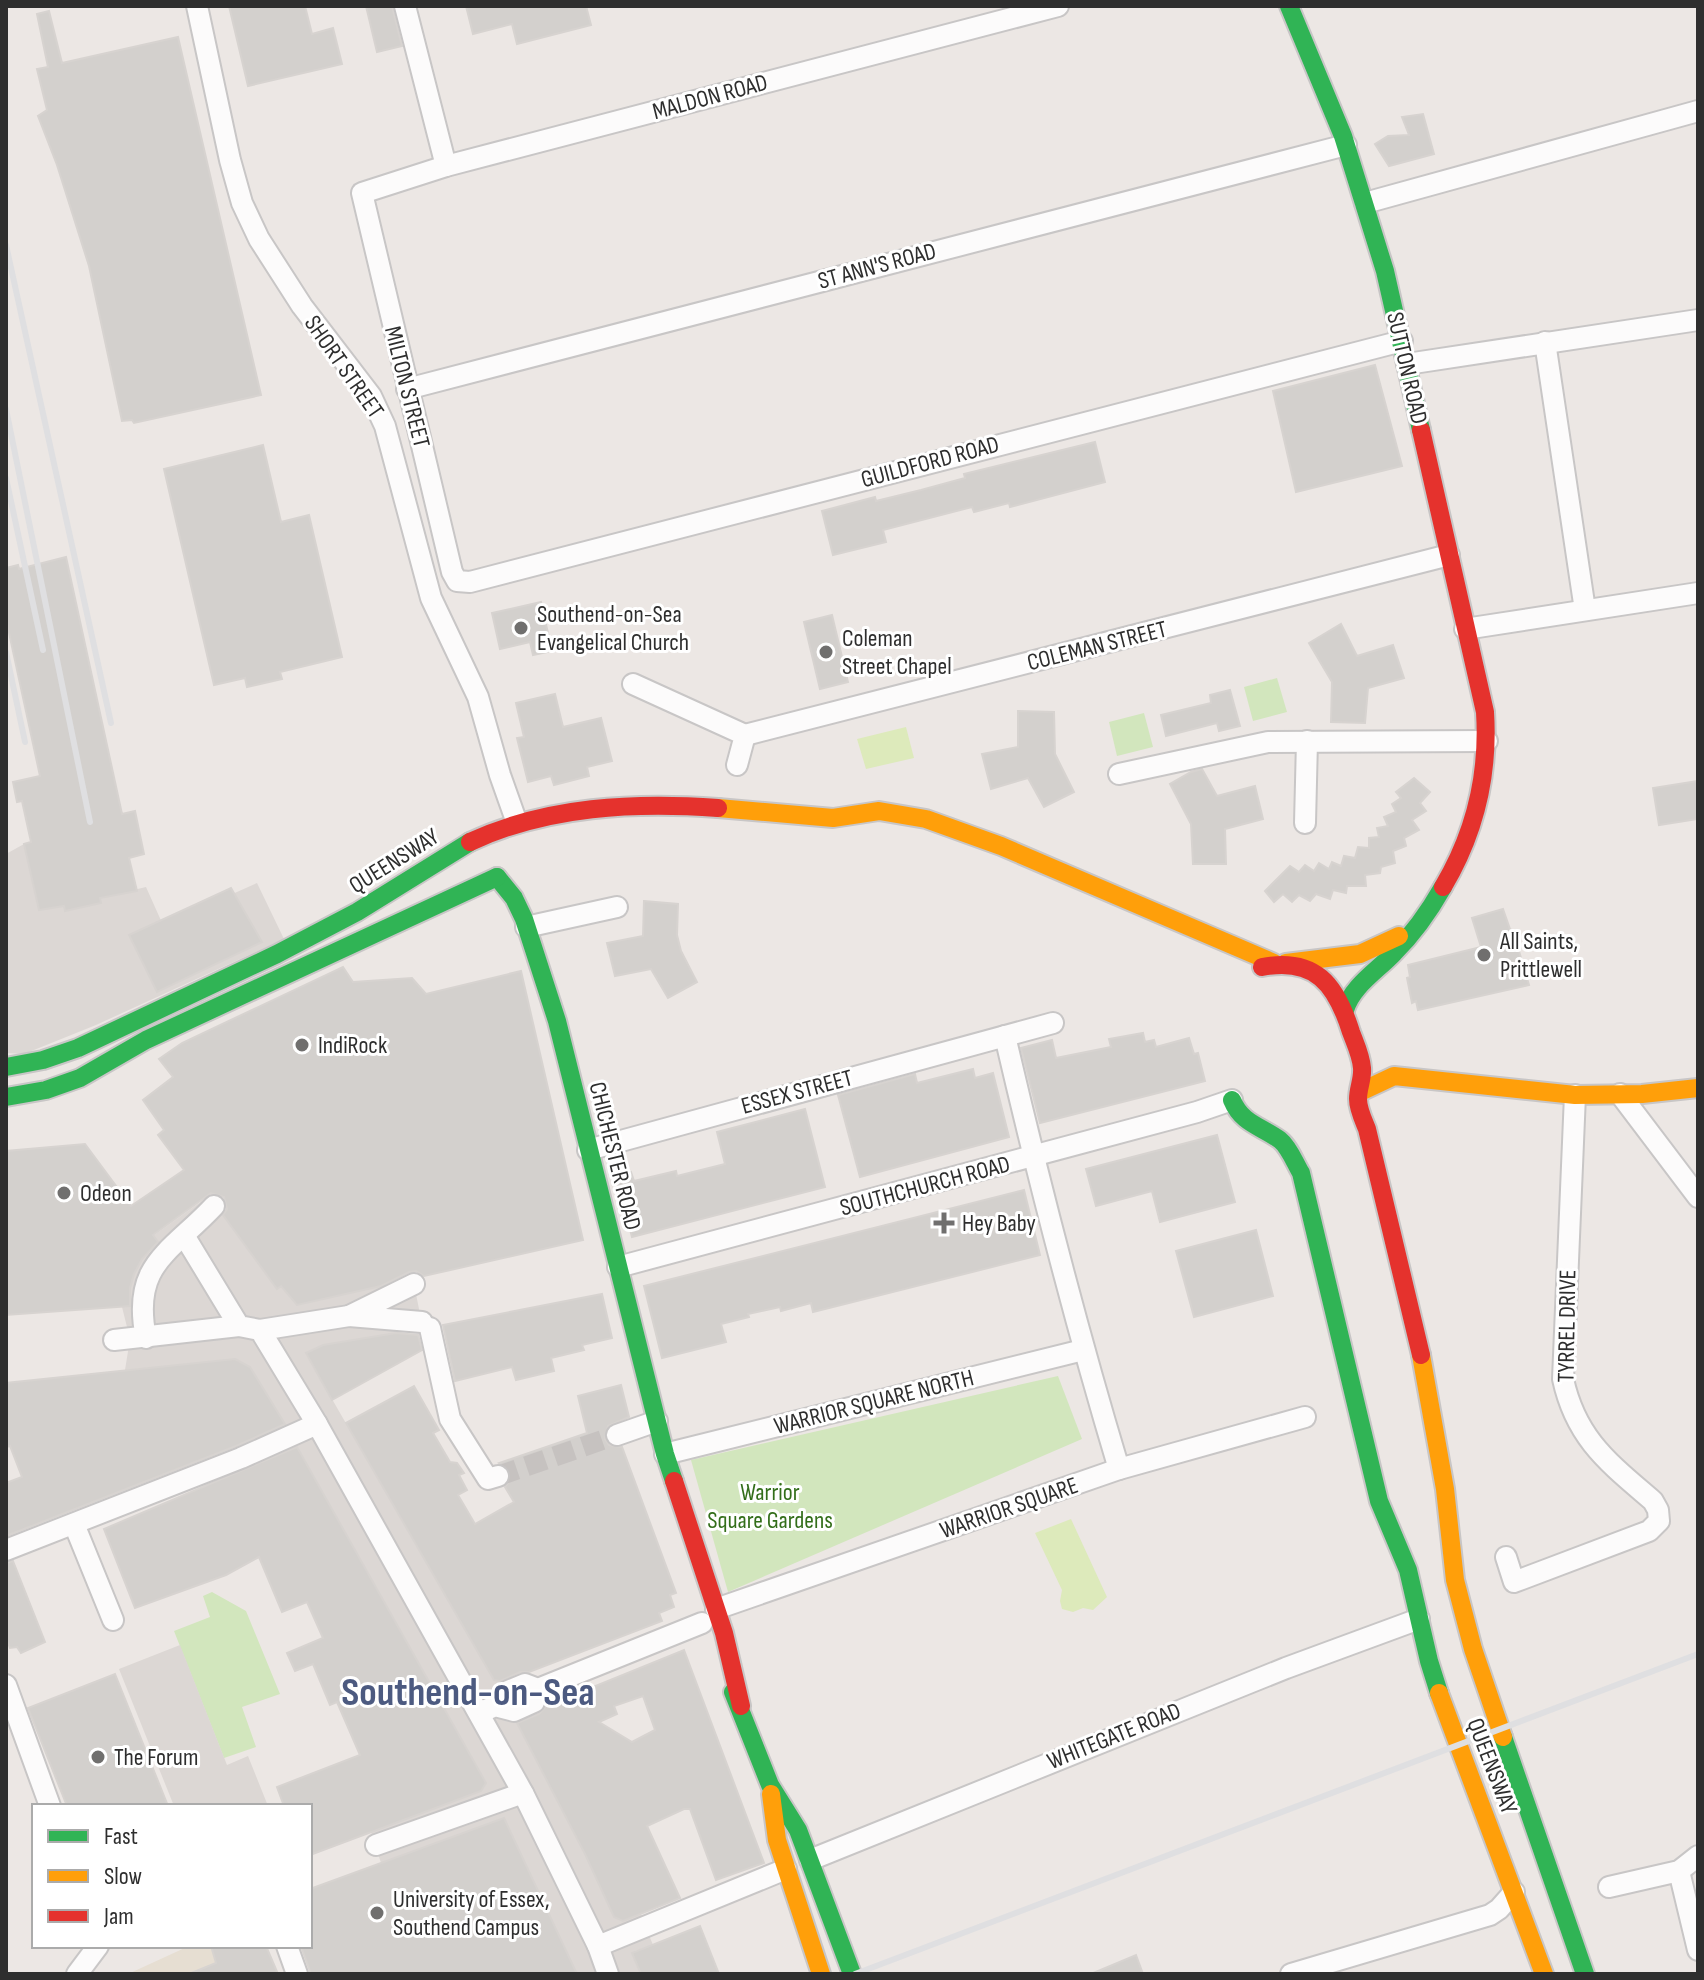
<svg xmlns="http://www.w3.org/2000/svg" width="1704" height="1980" viewBox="0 0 1704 1980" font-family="'Sofia Sans Condensed',sans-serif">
  <rect width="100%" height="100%" fill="#ece7e4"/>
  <polygon fill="#e6ded2" points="189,1946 266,1946 278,1974 128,1974"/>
  <g fill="#d2e6bd">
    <polygon points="1277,678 1287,712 1253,721 1244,687"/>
    <polygon points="1144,713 1153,747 1117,756 1109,722"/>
    <polygon points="1058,1376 1082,1439 728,1592 691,1460"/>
    <polygon points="212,1592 246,1611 280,1694 242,1707 256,1747 224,1758 174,1631 210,1617 203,1596"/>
  </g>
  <g fill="#ddeabb">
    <polygon points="906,727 914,758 866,769 857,739"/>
    <polygon points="1071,1519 1107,1597 1093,1610 1083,1608 1073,1612 1062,1609 1060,1601 1062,1590 1035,1533"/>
  </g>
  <g fill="#dcd7d4">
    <polygon points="24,844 39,910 64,906 66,911 94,905 101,903 100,898 146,887 163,925 257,883 284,939 96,1025 24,1054 6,1053 6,854"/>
    <polygon points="206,1198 224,1216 277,1288 281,1286 297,1305 413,1279 423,1329 323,1345 306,1354 494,1680 502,1682 520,1675 512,1694 516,1705 515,1720 585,1853 614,1917 623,1921 641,1914 646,1928 653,1945 635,1951 633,1956 641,1974 577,1974 504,1819 381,1863 371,1832 481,1791 485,1783 298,1448 247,1469 235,1445 285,1425 250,1367 235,1359 125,1370 130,1339 122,1307 130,1306 130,1288 134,1274 142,1259 159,1244 153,1236"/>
    <polygon points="180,1645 227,1765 248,1756 268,1806 174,1806 119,1669"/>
  </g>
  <g fill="#d3d0cd" stroke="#d7d3d0" stroke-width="2" fill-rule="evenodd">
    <polygon points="229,6 305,6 312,34 333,28 342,64 248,86"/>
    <polygon points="366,6 392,6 402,46 377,52"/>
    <polygon points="466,6 586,6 591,25 517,44 512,24 473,34"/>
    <polygon points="49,11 62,63 178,37 261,395 134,423 132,420 122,421 89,266 57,165 38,116 47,110 37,69 48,67 37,14"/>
    <polygon points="1423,114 1434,154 1389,166 1375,144 1388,136 1409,135 1402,117"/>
    <polygon points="1375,365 1402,466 1296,492 1273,391"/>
    <polygon points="1095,442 1105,482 1010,507 1009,503 974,512 972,507 883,530 886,542 833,555 822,511 875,497 876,501 921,490 965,478 964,474"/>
    <polygon points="263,445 281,522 309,515 342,657 280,672 282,679 247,687 245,678 214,685 164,469"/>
    <polygon points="66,557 122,814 135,811 144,854 129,858 137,891 100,898 101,903 65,911 64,906 39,910 24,844 31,842 22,801 17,802 13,782 40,776 6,619 6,568 18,565 19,569"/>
    <polygon points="541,602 552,651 533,655 530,642 500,649 492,613"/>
    <polygon points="832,615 848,682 820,689 804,622"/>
    <polygon points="1341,624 1357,656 1393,645 1404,678 1368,688 1365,723 1331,722 1332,682 1309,643"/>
    <polygon points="1230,690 1240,726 1219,731 1217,723 1166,736 1161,715 1211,703 1210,695"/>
    <polygon points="555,694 563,727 601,718 612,761 587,767 589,776 554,785 551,776 528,782 517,738 524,737 516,703"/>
    <polygon points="1018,711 1054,712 1055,754 1074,792 1044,807 1028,778 991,789 982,754 1018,747"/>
    <polygon points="1202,769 1217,796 1255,786 1263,819 1225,829 1226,864 1193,864 1191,824 1170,784 1191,772"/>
    <polygon points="1414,778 1430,792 1420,803 1426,811 1412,820 1419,830 1404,838 1406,846 1393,851 1395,863 1381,867 1380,873 1365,875 1366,886 1347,886 1346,893 1333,890 1330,899 1316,894 1310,901 1299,895 1292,902 1283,894 1274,902 1265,891 1290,866 1299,872 1305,865 1314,871 1319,863 1329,869 1332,862 1341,866 1344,856 1355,858 1358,847 1369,848 1369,838 1379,837 1377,828 1388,826 1384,817 1396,812 1392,804 1401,798 1396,792"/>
    <polygon points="1698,781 1698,819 1659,825 1653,788"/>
    <polygon points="231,888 262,942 157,992 129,935"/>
    <polygon points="644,901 678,904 677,935 681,951 697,982 668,998 651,969 615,976 607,943 643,936"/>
    <polygon points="1503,909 1510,929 1513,931 1529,985 1418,1010 1416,1001 1412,1003 1407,978 1410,977 1408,965 1481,947 1472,918"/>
    <polygon points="343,967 353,982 412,978 426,994 521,971 583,1240 424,1276 416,1271 409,1272 381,1286 297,1305 281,1286 277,1289 223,1215 227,1209 224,1197 211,1193 153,1235 158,1242 142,1259 134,1274 130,1288 130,1306 6,1315 6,1151 85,1144 131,1206 184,1170 158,1135 164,1130 143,1100 173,1077 159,1059 182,1043"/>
    <polygon points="1143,1033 1145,1042 1154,1040 1156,1047 1189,1038 1194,1054 1198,1053 1205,1081 1040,1123 1021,1048 1052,1040 1056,1058 1111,1047 1109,1039"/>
    <polygon points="973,1069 975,1078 993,1073 1009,1137 860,1177 838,1095 915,1074 917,1083"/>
    <polygon points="805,1109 825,1187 632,1237 616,1176 631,1172 634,1181 676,1171 677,1176 725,1164 717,1132"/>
    <polygon points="1217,1135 1235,1202 1160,1222 1152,1191 1096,1206 1086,1169"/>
    <polygon points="1024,1190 1040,1255 813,1312 811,1303 781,1311 780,1307 748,1314 749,1317 721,1324 726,1342 662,1358 644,1286"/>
    <polygon points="1256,1230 1273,1296 1194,1317 1176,1251"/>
    <polygon points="602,1294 612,1338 582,1345 584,1350 551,1358 554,1371 516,1380 512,1367 455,1381 443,1325"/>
    <polygon points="396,1333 418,1335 422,1350 332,1400 306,1353 323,1345"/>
    <polygon points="235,1359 250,1367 285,1424 236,1446 6,1536 6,1483 22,1477 10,1446 6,1447 6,1383"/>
    <polygon points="621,1385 629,1417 608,1426 605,1439 609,1445 622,1447 676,1593 670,1595 674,1607 659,1613 662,1621 529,1672 520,1672 500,1681 494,1680 346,1423 414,1386 439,1430 433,1433 450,1462 457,1463 464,1473 459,1475 467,1490 458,1495 475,1524 514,1502 505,1487 510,1480 510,1472 499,1463 587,1433 578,1396"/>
    <polygon points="297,1447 486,1783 481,1791 310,1855 310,1806 284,1806 277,1787 360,1755 337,1702 330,1705 313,1664 295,1671 287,1653 323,1638 307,1602 282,1612 259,1557 226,1575 135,1608 104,1529"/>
    <polygon points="13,1561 45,1642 21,1653 17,1647 10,1648 6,1638 6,1563"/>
    <path d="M684 1650 764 1863 716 1880 690 1809H684L647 1826 680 1898 623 1921 614 1917 585 1854 517 1723 539 1714 546 1706ZM643 1696 655 1730 632 1742 599 1722 617 1714 614 1706Z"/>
    <polygon points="115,1674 168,1806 67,1806 28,1708"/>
    <polygon points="504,1818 577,1974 311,1974 301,1946 310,1946 310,1889"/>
    <polygon points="700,1926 719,1974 641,1974 632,1953"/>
    <polygon points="211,1946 266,1946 278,1974 189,1974 216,1963"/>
    <polygon points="1136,1955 1143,1974 1091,1974"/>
  </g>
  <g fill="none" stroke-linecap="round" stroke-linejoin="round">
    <polyline stroke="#c6c2c0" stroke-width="20" stroke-dasharray="20 10" stroke-linecap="butt" points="498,1476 617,1435"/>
    <g stroke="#c8c6c6" stroke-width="24">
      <g id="street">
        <polyline points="197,6 230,160 242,203 259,239 302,306 371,396 385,426 431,598 478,697 500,775 517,823"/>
        <polyline points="405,6 446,166"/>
        <polyline points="1058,6 446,166 362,193 452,572 457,581 470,582 1402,341"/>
        <polyline points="1365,203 1698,111"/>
        <polyline points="1545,342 1585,610"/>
        <polyline points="1407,364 1698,320"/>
        <polyline points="407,389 1346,145"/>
        <polyline points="1465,629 1698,593"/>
        <polyline points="633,684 745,735 737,765"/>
        <polyline points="745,735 1449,555"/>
        <polyline points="1119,774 1268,742 1487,741"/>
        <polyline points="1305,823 1307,741"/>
        <polyline points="526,927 617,907"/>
        <path d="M1005 1036C1039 1182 1076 1326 1119 1469"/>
        <polyline points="1620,1094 1698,1197"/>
        <polyline points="588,1150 1053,1023"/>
        <polyline points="185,1237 239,1326 260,1330 317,1424 523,1793 598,1946 608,1974"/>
        <polyline points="618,1267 1197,1112 1232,1100"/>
        <polyline points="349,1316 422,1322"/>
        <polyline points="430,1328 450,1419 488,1479 498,1476"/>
        <polyline points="260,1330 349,1316 414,1284"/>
        <path d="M146 1338C131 1264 170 1253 214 1206"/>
        <polyline points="114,1340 239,1326"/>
        <polyline points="617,1435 657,1421"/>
        <polyline points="665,1454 1083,1350"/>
        <polyline points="74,1524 113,1620"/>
        <polyline points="6,1550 241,1458 317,1424"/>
        <path d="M1506 1557 1514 1582 1649 1531 1659 1521 1658 1510 1653 1501C1609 1463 1576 1439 1563 1379L1575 1095"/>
        <polyline points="716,1609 1119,1469 1305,1417"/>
        <polyline points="6,1685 50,1806"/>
        <polyline points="495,1706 508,1691 525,1684 538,1689 702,1623"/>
        <polyline points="486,1710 495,1706 514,1711 534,1702 538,1689"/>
        <polyline points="376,1845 523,1793"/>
        <polyline points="810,1860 1286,1668 1419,1619"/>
        <polyline points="1679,1871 1698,1950"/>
        <polyline points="1609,1887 1679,1871 1698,1856"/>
        <polyline points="287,1946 297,1974"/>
        <polyline points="598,1946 786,1869"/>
        <polyline points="77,1974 98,1946"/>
        <polyline points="1291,1974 1490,1915 1499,1909 1514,1892"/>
      </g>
    </g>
    <g stroke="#c8c6c6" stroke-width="22">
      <g id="fast">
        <polyline points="1289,6 1343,136 1385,271 1421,430"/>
        <polyline points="497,877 514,898 524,919 557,1021 665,1454 674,1481"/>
        <path d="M1345 1010C1352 986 1377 971 1394 953 1413 934 1430 910 1443 887"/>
        <polyline points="6,1067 43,1060 78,1048 277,954 357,912 470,842"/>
        <polyline points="6,1097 46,1090 80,1078 146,1040 497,877"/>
        <path d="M1232 1100C1242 1124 1261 1126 1280 1140 1289 1147 1295 1163 1301 1173L1379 1501 1408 1570 1429 1661 1439 1693"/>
        <polyline points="733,1692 770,1785 798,1830 852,1974"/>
        <polyline points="1503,1737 1585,1974"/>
      </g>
    </g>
    <g stroke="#c8c6c6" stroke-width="22">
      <g id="slow">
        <polyline points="718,808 833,818 879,811 926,819 1001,846 1274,963"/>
        <polyline points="1286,963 1360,954 1399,936"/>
        <polyline points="1360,1092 1394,1076 1575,1095 1642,1094 1698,1088"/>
        <polyline points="1421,1355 1445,1489 1455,1580 1473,1649 1503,1737"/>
        <polyline points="1439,1693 1544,1974"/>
        <polyline points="771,1794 777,1840 821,1974"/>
      </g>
    </g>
    <g stroke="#c8c6c6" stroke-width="22">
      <g id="jam">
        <path d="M1421 430 1485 712C1489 774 1475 833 1443 887"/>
        <path d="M470 842C547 806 635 802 718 808"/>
        <path d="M1262 967C1315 957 1336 984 1351 1032 1355 1043 1361 1055 1362 1068 1363 1079 1358 1088 1358 1099 1358 1109 1363 1119 1367 1129L1421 1355"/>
        <polyline points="674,1481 724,1633 741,1706"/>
      </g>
    </g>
    <use href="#street" stroke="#fcfbfb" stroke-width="20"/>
    <use href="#fast" stroke="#30b455" stroke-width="18"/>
    <use href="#slow" stroke="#ff9f0a" stroke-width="18"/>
    <use href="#jam" stroke="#e5322d" stroke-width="18"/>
    <g stroke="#dfdfe1" stroke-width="6">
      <polyline points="6,245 111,723"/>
      <polyline points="6,409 90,822"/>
      <polyline points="6,478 43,650"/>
      <polyline points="6,652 25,742"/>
      <polyline points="855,1974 1698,1654"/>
    </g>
  </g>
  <g fill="#706f6e" stroke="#fff" stroke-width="3">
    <circle cx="521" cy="628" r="8"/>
    <circle cx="826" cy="652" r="8"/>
    <circle cx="1484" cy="955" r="8"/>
    <circle cx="302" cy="1045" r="8"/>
    <circle cx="64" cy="1193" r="8"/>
    <path d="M940 1211h8v8h8v8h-8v8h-8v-8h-8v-8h8z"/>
    <circle cx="98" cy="1757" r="8"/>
    <circle cx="377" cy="1913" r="8"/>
  </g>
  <g text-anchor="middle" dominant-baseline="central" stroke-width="6" stroke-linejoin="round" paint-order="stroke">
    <g font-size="24" fill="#2e2e2e" stroke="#fff">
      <text transform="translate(710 97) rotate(-15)">MALDON ROAD</text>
      <text transform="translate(877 266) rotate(-15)">ST ANN'S ROAD</text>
      <text transform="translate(344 367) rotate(55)">SHORT STREET</text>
      <text transform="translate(1407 368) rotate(77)">SUTTON ROAD</text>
      <text transform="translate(407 387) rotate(76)">MILTON STREET</text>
      <text transform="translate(930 462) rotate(-15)">GUILDFORD ROAD</text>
      <text transform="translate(1097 646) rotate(-14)">COLEMAN STREET</text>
      <text transform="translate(394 861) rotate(-32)">QUEENSWAY</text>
      <text transform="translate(797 1092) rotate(-15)">ESSEX STREET</text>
      <text transform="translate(615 1156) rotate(76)">CHICHESTER ROAD</text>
      <text transform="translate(925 1186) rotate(-15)">SOUTHCHURCH ROAD</text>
      <text transform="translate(1567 1326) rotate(-89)">TYRREL DRIVE</text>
      <text transform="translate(874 1402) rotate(-14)">WARRIOR SQUARE NORTH</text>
      <text transform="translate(1009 1508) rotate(-19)">WARRIOR SQUARE</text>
      <text transform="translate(1114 1736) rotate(-22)">WHITEGATE ROAD</text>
      <text transform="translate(1492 1766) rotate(69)">QUEENSWAY</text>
    </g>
    <g font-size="24" fill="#2e2e2e" stroke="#fff" text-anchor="start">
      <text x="537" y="614">Southend-on-Sea<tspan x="537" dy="28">Evangelical Church</tspan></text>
      <text x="842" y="638">Coleman<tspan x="842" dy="28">Street Chapel</tspan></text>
      <text x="1500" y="941">All Saints,<tspan x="1500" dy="28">Prittlewell</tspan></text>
      <text x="318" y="1045">IndiRock</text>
      <text x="80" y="1193">Odeon</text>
      <text x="962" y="1223">Hey Baby</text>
      <text x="114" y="1757">The Forum</text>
      <text x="393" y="1899">University of Essex,<tspan x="393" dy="28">Southend Campus</tspan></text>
    </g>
    <g font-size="24" fill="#336e1a" stroke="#fff">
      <text x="770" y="1492">Warrior<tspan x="770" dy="28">Square Gardens</tspan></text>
    </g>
    <g font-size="40" font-weight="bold" fill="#4c5a80" stroke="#fff">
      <text x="468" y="1693">Southend-on-Sea</text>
    </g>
  </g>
  <rect width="1704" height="1980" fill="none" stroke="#2e2e2e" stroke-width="16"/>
  <rect x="32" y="1804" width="280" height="144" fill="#ffffff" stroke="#ababab" stroke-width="2"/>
  <rect x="48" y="1830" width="40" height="12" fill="#30b455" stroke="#ababab" stroke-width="2"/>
  <text x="104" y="1844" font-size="24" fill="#2e2e2e">Fast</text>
  <rect x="48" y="1870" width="40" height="12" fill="#ff9f0a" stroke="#ababab" stroke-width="2"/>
  <text x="104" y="1884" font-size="24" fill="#2e2e2e">Slow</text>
  <rect x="48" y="1910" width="40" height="12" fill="#e5322d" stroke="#ababab" stroke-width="2"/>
  <text x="104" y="1924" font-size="24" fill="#2e2e2e">Jam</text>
</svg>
